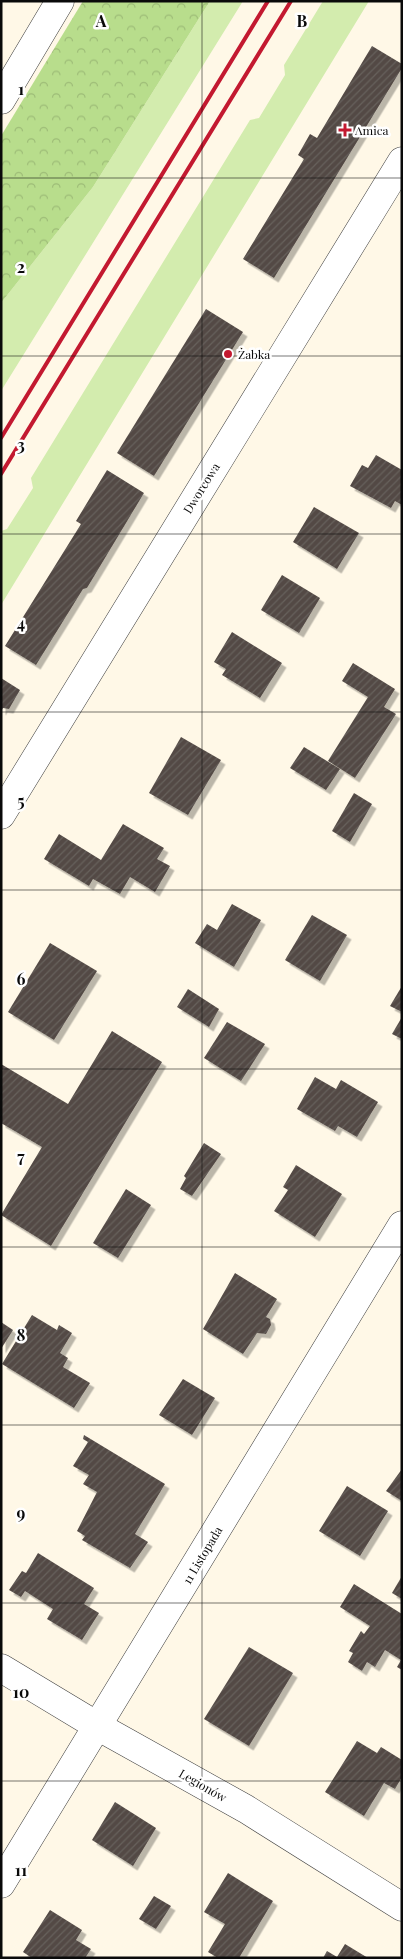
<svg xmlns="http://www.w3.org/2000/svg" width="403" height="1959" viewBox="0 0 403 1959" font-family="'Playfair Display',serif">
  <defs>
    <pattern id="forest-crowns" width="20" height="18" patternUnits="userSpaceOnUse" patternTransform="scale(1.25)"><rect width="20" height="18" fill="#b8dd8c"/><path d="M2 6a3 3 0 1 1 6 0M12 15a3 3 0 1 1 6 0" fill="none" stroke="#9dbc77"/></pattern>
    <pattern id="building-hatch" width="6" height="6" patternUnits="userSpaceOnUse" patternTransform="scale(1.25)"><rect width="6" height="6" fill="#534a45"/><path d="M-1 1l2-2M0 6l6-6M5 7l2-2" fill="none" stroke="#67605c"/></pattern>
    <filter id="shadow"><feDropShadow dx="4.5" dy="4.5" stdDeviation="0" flood-color="#0004"/></filter>
  </defs>
  <rect width="100%" height="100%" fill="#fff8e7"/>
  <g fill="#d3ecae">
    <polygon points="210,1 243,1 1,391 1,303 93,187"/>
    <polygon points="323,1 369,1 1,605 1,531 7,529 33,488 31,478 250,120 259,118 285,75 284,65"/>
  </g>
  <polygon fill="url(#forest-crowns)" points="83,1 210,1 93,187 1,303 1,136"/>
  <g fill="url(#building-hatch)" filter="url(#shadow)">
    <polygon points="372,46 402,64 402,68 274,278 243,259 304,159 298,155 310,134 317,138"/>
    <polygon points="206,309 243,332 154,476 117,453"/>
    <polygon points="376,455 402,470 402,505 395,501 391,508 350,486 362,465 368,468"/>
    <polygon points="107,470 144,493 87,588 83,589 36,665 5,646 81,524 76,521"/>
    <polygon points="314,507 359,533 337,569 293,542"/>
    <polygon points="282,575 320,598 299,633 261,610"/>
    <polygon points="232,632 282,663 260,698 222,675 226,669 214,662"/>
    <polygon points="353,663 395,689 384,707 396,714 355,778 328,761 368,697 342,681"/>
    <polygon points="1,678 20,690 9,709 3,708 1,711"/>
    <polygon points="181,737 221,760 188,815 149,793"/>
    <polygon points="304,747 340,769 326,790 290,768"/>
    <polygon points="354,793 372,804 350,842 332,831"/>
    <polygon points="123,824 164,848 157,859 170,866 155,892 130,877 120,894 93,879 89,886 44,859 59,834 101,860"/>
    <polygon points="232,904 261,920 234,967 195,943 207,924 217,930"/>
    <polygon points="312,915 347,935 320,981 285,960"/>
    <polygon points="50,943 97,971 54,1040 8,1012"/>
    <polygon points="402,986 402,1012 390,1006"/>
    <polygon points="188,989 219,1009 209,1027 177,1007"/>
    <polygon points="402,1017 402,1039 392,1034"/>
    <polygon points="227,1022 265,1044 241,1081 204,1058"/>
    <polygon points="112,1031 162,1062 51,1246 1,1215 42,1147 1,1123 1,1064 68,1104"/>
    <polygon points="315,1077 336,1089 341,1080 378,1102 357,1137 338,1126 335,1131 297,1109"/>
    <polygon points="204,1143 221,1154 192,1196 180,1189 186,1178 184,1176"/>
    <polygon points="296,1165 342,1194 315,1237 274,1211 288,1190 283,1187"/>
    <polygon points="126,1189 151,1205 118,1258 93,1243"/>
    <polygon points="235,1273 277,1299 266,1317 270,1319 271,1325 266,1334 257,1333 243,1354 203,1329"/>
    <polygon points="32,1315 57,1330 59,1325 72,1333 60,1353 68,1358 63,1367 90,1383 74,1408 2,1364"/>
    <polygon points="1,1322 13,1330 1,1349"/>
    <polygon points="183,1379 215,1398 192,1435 159,1415"/>
    <polygon points="84,1435 165,1484 135,1534 148,1542 130,1568 82,1540 85,1536 77,1531 97,1492 83,1484 89,1475 73,1466 88,1442 83,1439"/>
    <polygon points="402,1469 402,1501 386,1491"/>
    <polygon points="347,1486 388,1511 360,1556 319,1531"/>
    <polygon points="38,1553 94,1588 84,1604 99,1613 82,1640 47,1619 53,1609 25,1591 21,1597 9,1590 22,1571 26,1573"/>
    <polygon points="402,1576 402,1599 392,1593"/>
    <polygon points="354,1584 402,1614 402,1670 397,1667 401,1660 385,1650 375,1667 367,1662 362,1671 348,1662 353,1653 349,1651 361,1631 364,1634 370,1626 340,1607"/>
    <polygon points="249,1647 293,1673 249,1746 204,1719"/>
    <polygon points="357,1741 377,1753 381,1747 402,1760 402,1777 395,1789 384,1783 364,1816 325,1792"/>
    <polygon points="115,1802 156,1828 133,1866 92,1840"/>
    <polygon points="228,1873 273,1901 239,1958 218,1958 208,1952 225,1924 204,1912"/>
    <polygon points="154,1896 171,1906 156,1929 139,1919"/>
    <polygon points="50,1910 82,1930 76,1940 91,1949 85,1958 32,1958 23,1952"/>
    <polygon points="345,1944 368,1958 323,1958 327,1951 337,1957"/>
  </g>
  <g fill="none" stroke-linecap="round" stroke-linejoin="round">
    <g stroke="#3d3d3d" stroke-width="29">
      <g id="minor">
        <polyline points="1,100 60,1"/>
        <polyline points="1,815 402,161"/>
        <polyline points="1,1668 99,1727 246,1809 402,1907"/>
        <polyline points="1,1884 402,1225"/>
      </g>
    </g>
    <use href="#minor" stroke="#fff" stroke-width="28"/>
    <g stroke="#c31930" stroke-width="4">
      <polyline points="1,438 268,1"/>
      <polyline points="1,474 291,1"/>
    </g>
  </g>
  <path fill="none" stroke="#0a0a0a" stroke-width="1" stroke-opacity="0.55" d="M202 1V1958M1 178H402M1 356H402M1 534H402M1 712H402M1 890H402M1 1069H402M1 1247H402M1 1425H402M1 1603H402M1 1781H402"/>
  <g fill="#c31930" stroke="#fff" stroke-width="2">
    <path d="M342.5 122.5h5v5h5v5h-5v5h-5v-5h-5v-5h5z"/>
    <circle cx="228" cy="354" r="5"/>
  </g>
  <g text-anchor="middle" dominant-baseline="central" stroke-width="5" stroke-linejoin="round" paint-order="stroke">
    <g font-size="12" fill="#0a0a0a" stroke="#fff" text-anchor="start">
      <text x="355" y="130">Amica</text>
      <text x="238" y="354">Żabka</text>
    </g>
    <g font-size="12" fill="#0a0a0a" stroke="#fff">
      <text transform="translate(201 488) rotate(-58)">Dworcowa</text>
      <text transform="translate(202 1555) rotate(-59)">11 Listopada</text>
      <text transform="translate(203 1785) rotate(30)">Legionów</text>
    </g>
  </g>
  <g font-size="16" text-anchor="middle" font-weight="bold" fill="#0a0a0a" stroke="#fff" stroke-width="5" stroke-linejoin="round" paint-order="stroke">
    <text x="101" y="27">A</text>
    <text x="302" y="27">B</text>
    <text x="21" y="95">1</text>
    <text x="21" y="273">2</text>
    <text x="21" y="451">3</text>
    <text x="21" y="629">4</text>
    <text x="21" y="807">5</text>
    <text x="21" y="985">6</text>
    <text x="21" y="1163">7</text>
    <text x="21" y="1341">8</text>
    <text x="21" y="1519">9</text>
    <text x="21" y="1698">10</text>
    <text x="21" y="1876">11</text>
  </g>
  <rect width="403" height="1959" fill="none" stroke="#0a0a0a" stroke-width="5"/>
</svg>
